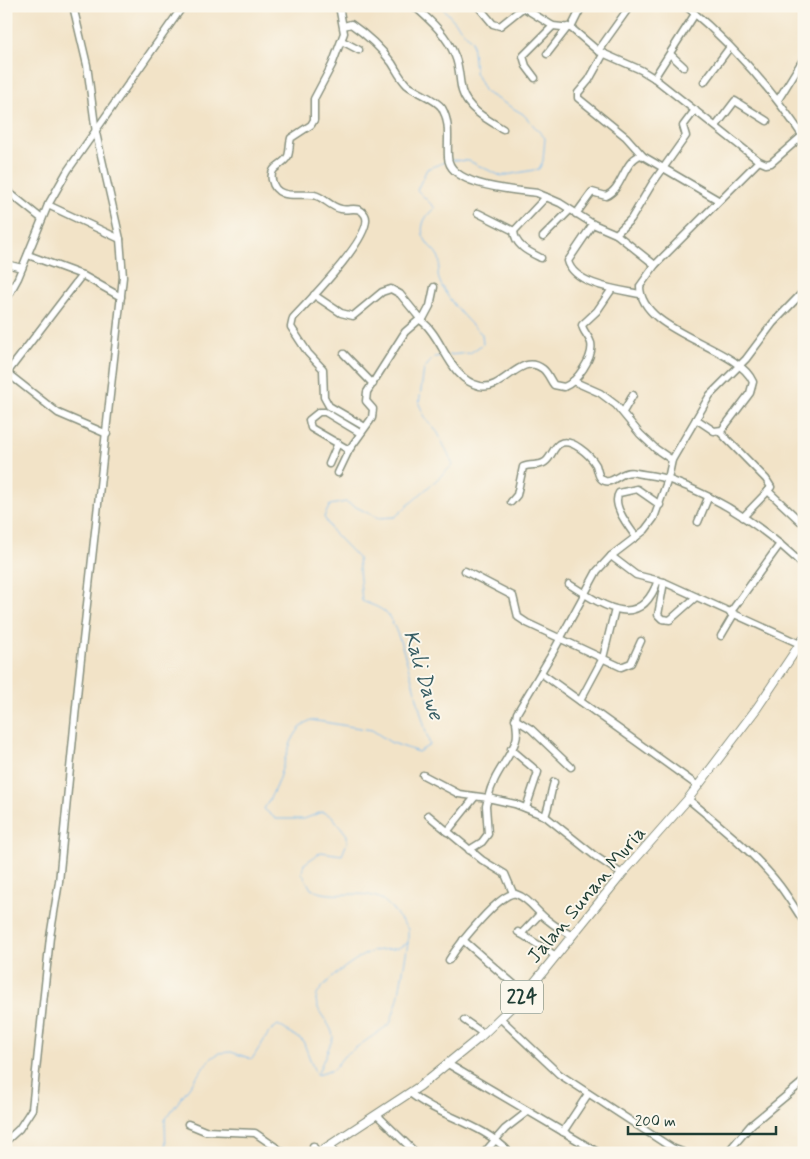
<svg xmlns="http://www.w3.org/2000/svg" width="810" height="1159" viewBox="0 0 810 1159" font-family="Mynerve,sans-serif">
  <rect width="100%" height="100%" fill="#fbf7ec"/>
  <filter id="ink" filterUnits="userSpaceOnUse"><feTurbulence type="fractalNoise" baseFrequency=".02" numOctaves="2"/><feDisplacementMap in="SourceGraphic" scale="10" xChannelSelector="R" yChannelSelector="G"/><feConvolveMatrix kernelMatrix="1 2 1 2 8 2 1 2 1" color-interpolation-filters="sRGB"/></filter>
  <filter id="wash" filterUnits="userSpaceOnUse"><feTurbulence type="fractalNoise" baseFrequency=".0096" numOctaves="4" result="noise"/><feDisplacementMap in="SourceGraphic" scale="20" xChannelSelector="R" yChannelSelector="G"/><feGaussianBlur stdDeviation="1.12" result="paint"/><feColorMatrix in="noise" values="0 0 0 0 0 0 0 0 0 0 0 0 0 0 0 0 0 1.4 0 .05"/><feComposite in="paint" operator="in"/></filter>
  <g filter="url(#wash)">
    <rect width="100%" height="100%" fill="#f2e3c7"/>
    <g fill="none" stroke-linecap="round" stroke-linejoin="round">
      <g stroke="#7dbcf1" stroke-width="1">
        <polyline points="441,6 472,41 475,72 485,92 523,114 545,138 543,161 539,169 501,176 469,161 451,160"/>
        <path d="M447 161 427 169 417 190 435 208C424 216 418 229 426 241 429 247 435 250 438 256 442 263 438 269 438 275 440 292 469 324 482 334L483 344 470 353 449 355"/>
        <path d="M317 1075 333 1038C333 1024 316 1014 316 999 316 986 361 953 374 951 389 948 393 952 408 943V929C400 920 390 903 379 898 357 889 333 900 311 889L302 873 304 864 321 852 342 855 347 843V835L332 816 322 812 304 819H276L264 809C268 802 272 795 275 788 285 767 288 730 311 720L372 730 390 742 418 752 430 745C420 716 403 631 386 613 380 607 369 604 362 601L358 558 332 531 324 517 330 505 346 502 378 518 395 517 453 465 438 433 426 419 419 404 424 369 434 357 443 356"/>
        <polyline points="317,1075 333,1070 344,1056 390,1024 398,999 408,943"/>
        <polyline points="166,1153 165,1120 209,1060 219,1053 231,1052 252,1059 270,1031 278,1025 303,1041 316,1075"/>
      </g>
    </g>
  </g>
  <g filter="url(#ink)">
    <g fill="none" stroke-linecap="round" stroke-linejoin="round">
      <g stroke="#88907e" stroke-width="9">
        <g id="minor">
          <path d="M339 6 344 33 332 65 314 99V120L311 125 291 138C289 144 290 151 288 156 283 166 269 166 272 180 276 201 300 193 314 195 324 197 330 207 341 209 349 211 359 205 365 215 376 233 307 303 293 318L291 327 308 353 323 369 324 397 329 406 365 427"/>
          <path d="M414 6C431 21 447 35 455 56 460 67 459 80 462 91 467 109 488 120 503 129"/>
          <polyline points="478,6 493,24 500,26 525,6"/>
          <path d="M686 6C732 44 771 88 804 138"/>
          <polyline points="524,8 553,26 571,28 598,51 641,70 654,78 759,161"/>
          <path d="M344 26 351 24C367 35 380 47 392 63 397 71 400 78 407 85 417 93 435 98 442 108 451 124 447 139 448 157 449 186 514 190 537 193L560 203 593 224 616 234 655 265"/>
          <polyline points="571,28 582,6"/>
          <polyline points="342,41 359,50"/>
          <polyline points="598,51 630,6"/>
          <polyline points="604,53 589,80 578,93 578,98 626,137 642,155"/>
          <polyline points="547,54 568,27"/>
          <polyline points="670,54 684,67"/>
          <polyline points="535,78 526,66 523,56 553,26"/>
          <polyline points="654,78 695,14"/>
          <polyline points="704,82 730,47"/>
          <polyline points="778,100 804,58"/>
          <polyline points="716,126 735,101 767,121"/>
          <polyline points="6,190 42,219"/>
          <polyline points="48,205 120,239"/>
          <path d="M478 213 514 231C515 246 529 252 541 258"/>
          <path d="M576 214 592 192 606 196C623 189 623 161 641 155L718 200"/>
          <path d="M593 224 568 261C574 285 620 290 640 294"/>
          <polyline points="514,231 546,197"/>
          <polyline points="616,234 631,219 652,184 686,136 683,126 695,110"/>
          <polyline points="543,237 570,210"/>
          <polyline points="28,255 82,275 121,297"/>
          <polyline points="6,264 22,268"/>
          <polyline points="314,295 341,313 353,316 382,292 391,289 400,294 422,321 430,306 434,287"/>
          <polyline points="6,300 18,278 48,205 68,170 183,6"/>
          <path d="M422 321C444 339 449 379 480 386 503 392 521 351 543 369 548 373 550 380 554 385L564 387C577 382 594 357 591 343 589 336 583 332 582 325L597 311 612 289"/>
          <polyline points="344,354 373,384"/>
          <polyline points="6,372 58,413 107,434"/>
          <polyline points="7,373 82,275"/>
          <polyline points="573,381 600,393 616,405 640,434 656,449 672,460"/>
          <polyline points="623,412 633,395"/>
          <path d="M696 419 714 431 722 430 750 393 753 382C738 346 640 333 640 286L655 265 759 161 766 164 771 163 802 136"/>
          <polyline points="720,432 766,479 771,487 768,491 800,521"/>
          <polyline points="349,450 311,428 309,420 319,412 325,412 360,433"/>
          <polyline points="329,464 338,443"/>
          <polyline points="338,473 349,450 372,418 373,409 366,401 367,392 405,332 420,319"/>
          <path d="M511 502 517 495 523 467C531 463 538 467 545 462 551 458 553 448 559 444 571 437 590 455 596 465 598 471 598 479 605 481 614 484 621 469 636 473 647 475 659 476 670 480 720 498 766 529 804 566"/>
          <polyline points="743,517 768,491"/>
          <polyline points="698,522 708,498"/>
          <path d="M636 537C629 527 611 505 619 493L637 489 660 505"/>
          <polyline points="611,556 636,575 664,582 800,644"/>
          <polyline points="465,571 513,596 518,617 527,623 621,667 631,663 641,641"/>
          <polyline points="664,582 658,615 662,619 670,620 696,597"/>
          <path d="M569 584C602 605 640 633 658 580"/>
          <polyline points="730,613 780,544"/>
          <polyline points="721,636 734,614"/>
          <polyline points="541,673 698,786"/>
          <polyline points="580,701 603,658 615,609"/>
          <polyline points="515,719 531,729 571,767"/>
          <polyline points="511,749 538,772 526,808"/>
          <polyline points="423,775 459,794 488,798 486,806 488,834 482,842 469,850"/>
          <path d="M688 799C720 826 755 853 780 886 789 898 796 910 804 922"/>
          <polyline points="428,815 482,860 505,874 513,893"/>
          <path d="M545 816C550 804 550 794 554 782"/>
          <polyline points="447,832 475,797"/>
          <path d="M622 874 595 856 545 816 515 804 488 798C494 772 509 761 516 740 519 732 514 722 517 713L553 652 597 571 611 556 645 530 654 518 668 479 672 460 710 395 746 359 773 323 804 291"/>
          <polyline points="518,932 556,956"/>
          <polyline points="521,934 540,914"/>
          <polyline points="463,940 525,994"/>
          <path d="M449 960C457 947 502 889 516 894 529 898 538 914 549 921 556 927 564 931 572 936"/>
          <polyline points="501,1019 559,1074 672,1148 685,1153"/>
          <polyline points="464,1020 484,1034"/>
          <polyline points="448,1064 599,1153"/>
          <path d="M410 1093C441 1118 481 1122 510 1153"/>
          <polyline points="377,1115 416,1153"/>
          <polyline points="188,1124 205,1131 255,1133 284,1153"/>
          <polyline points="563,1132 588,1094"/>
          <polyline points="6,1141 19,1129 32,1109 50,937 59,882 78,686 123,277 120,239 96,133 87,65 73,6"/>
          <polyline points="313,1146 318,1153"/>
          <polyline points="329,1146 335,1153"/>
          <polyline points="484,1153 505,1129 527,1112"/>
          <polyline points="583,1153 587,1146"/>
          <polyline points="727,1153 751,1125 804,1081"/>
        </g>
      </g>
      <g stroke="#88907e" stroke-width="10">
        <polyline id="major" points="318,1153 420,1086 479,1038 525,994 622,874 688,799 757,708 804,638"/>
      </g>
      <use href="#minor" stroke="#fff" stroke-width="6"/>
      <use href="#major" stroke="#fff" stroke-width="8"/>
    </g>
  </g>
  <g text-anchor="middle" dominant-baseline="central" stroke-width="4" stroke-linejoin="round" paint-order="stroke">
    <rect fill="#fbf7ec" stroke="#61756b" stroke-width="1" x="501" y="980.5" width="42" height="33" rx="4"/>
    <g font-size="19" font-weight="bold" fill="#1f3d34">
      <text x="522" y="997">224</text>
    </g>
    <g font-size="20" fill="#1f3d34" stroke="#fbf7ec">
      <text transform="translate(587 895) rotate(-50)">Jalan Sunan Muria</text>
    </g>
    <g font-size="21" font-style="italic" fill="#365d63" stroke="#fbf7ec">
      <text transform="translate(423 675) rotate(73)">Kali Dawe</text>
    </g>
  </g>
  <rect width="810" height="1159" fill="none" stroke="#fbf7ec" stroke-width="25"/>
  <path d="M628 1126v8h148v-8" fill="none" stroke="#1f3d34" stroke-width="2.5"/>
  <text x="635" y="1126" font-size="15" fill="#1f3d34" stroke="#fbf7ec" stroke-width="4" paint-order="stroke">200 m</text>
</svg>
